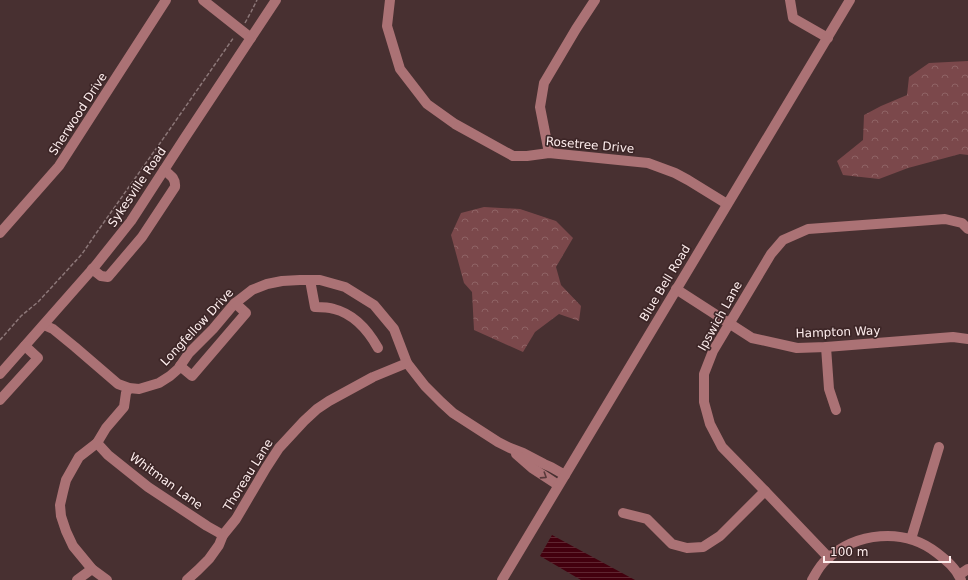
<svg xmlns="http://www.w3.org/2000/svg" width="968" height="580" viewBox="0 0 968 580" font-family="'DejaVu Sans',sans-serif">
  <defs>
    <pattern id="forest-crowns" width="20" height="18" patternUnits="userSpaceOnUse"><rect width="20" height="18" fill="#7b484b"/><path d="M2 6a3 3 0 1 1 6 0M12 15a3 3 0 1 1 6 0" fill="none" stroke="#8f6365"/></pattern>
    <pattern id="water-rules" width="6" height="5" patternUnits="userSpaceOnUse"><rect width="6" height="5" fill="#43000e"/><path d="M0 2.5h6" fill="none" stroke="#5f2631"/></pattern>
  </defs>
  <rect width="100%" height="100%" fill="#483031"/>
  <g fill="url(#forest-crowns)">
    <polygon points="968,61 968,155 960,154 908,168 879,179 843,175 837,161 863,140 864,115 881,106 907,95 909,77 929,63"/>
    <polygon points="484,207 520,209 556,221 573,238 556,267 561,285 581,306 579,321 559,314 535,332 523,352 474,330 472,292 464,283 451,235 461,213"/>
  </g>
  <polygon fill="url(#water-rules)" points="552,535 635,580 581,580 540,556"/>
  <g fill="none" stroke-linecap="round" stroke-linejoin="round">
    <g stroke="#8c7778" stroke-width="1.5" stroke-dasharray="4 2" stroke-linecap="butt">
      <polyline points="245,23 251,12 257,0"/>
      <polyline points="0,340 21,316 38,302 82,254 97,232 170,129 234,37"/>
    </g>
    <g stroke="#ab7275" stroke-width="10">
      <polyline points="203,0 251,38"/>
      <polyline points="390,0 387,26 400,69 427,104 455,124 513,156 527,156 549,153 648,163 675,173 688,180 727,204"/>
      <polyline points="790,0 793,18 828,38"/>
      <polyline points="549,153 540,107 544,83 576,29 595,0"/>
      <polyline points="0,233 59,166 166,0"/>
      <path d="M92 269 101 276 108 277 142 237 175 187C176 178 170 175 164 170"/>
      <path d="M310 280 315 307C322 307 328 307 334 309 354 314 369 332 378 348"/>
      <polyline points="676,289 752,338 797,348 826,347 953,337 968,339"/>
      <polyline points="44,325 53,329 75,347 118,384 129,388 139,389 159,383 170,376 178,369 189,353 213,329 234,304 252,290 267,284 282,281 300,280 320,280 345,287 374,305 394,329 407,363 425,386 441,402 453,413 498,442 510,448 523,453 544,464 551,467 565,475"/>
      <polyline points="826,347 829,389 836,410"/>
      <polyline points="180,366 192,376 246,313 235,303"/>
      <polyline points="0,374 96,265 131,221 184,139 276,0"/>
      <polyline points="0,400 38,358 25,346"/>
      <polyline points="97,443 108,455 148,487 207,526 223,535"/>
      <polyline points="516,454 532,468 558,485"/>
      <polyline points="623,513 647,519 672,544 687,548 703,547 720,536 765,491"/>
      <polyline points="911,539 939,447"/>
      <polyline points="829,558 765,491 722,447 710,424 704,402 704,374 713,351 771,254 783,240 808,229 945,219 962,223 968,229"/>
      <polyline points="959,575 968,569"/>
      <polyline points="77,580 92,569"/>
      <polyline points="107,580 92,569 73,546 66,531 61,516 60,505 63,492 66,480 79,457 97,443 106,428 124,407 126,393 129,388"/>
      <polyline points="187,580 198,570 209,559 219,545 223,535 236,519 266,468 279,448 304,421 317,409 329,401 373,377 407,363"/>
      <polyline points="502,580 850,0"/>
      <path d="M812 580C816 573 820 565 826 560 856 532 904 527 937 553 946 560 956 568 961 580"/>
    </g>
  </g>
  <defs><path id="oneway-chevron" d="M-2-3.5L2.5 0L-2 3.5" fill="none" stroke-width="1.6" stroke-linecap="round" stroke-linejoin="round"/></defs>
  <use stroke="#58393a" href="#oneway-chevron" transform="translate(544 476) rotate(33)"/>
  <g text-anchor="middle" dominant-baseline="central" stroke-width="3.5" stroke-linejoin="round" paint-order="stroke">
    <g font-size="12" fill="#feeeee" stroke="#3d2627">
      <text transform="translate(78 114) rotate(-57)">Sherwood Drive</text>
      <text transform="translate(590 145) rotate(5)">Rosetree Drive</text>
      <text transform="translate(137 187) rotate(-56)">Sykesville Road</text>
      <text transform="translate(665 283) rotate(-59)">Blue Bell Road</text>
      <text transform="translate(720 316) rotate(-61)">Ipswich Lane</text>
      <text transform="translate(197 327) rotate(-47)">Longfellow Drive</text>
      <text transform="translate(838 332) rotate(-2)">Hampton Way</text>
      <text transform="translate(248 475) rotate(-58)">Thoreau Lane</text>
      <text transform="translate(166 481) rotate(36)">Whitman Lane</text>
    </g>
  </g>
  <path d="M824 556v6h126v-6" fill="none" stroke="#feeeee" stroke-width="2"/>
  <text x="830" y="556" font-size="12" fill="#feeeee" stroke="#3d2627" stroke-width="3" paint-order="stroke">100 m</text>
</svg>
